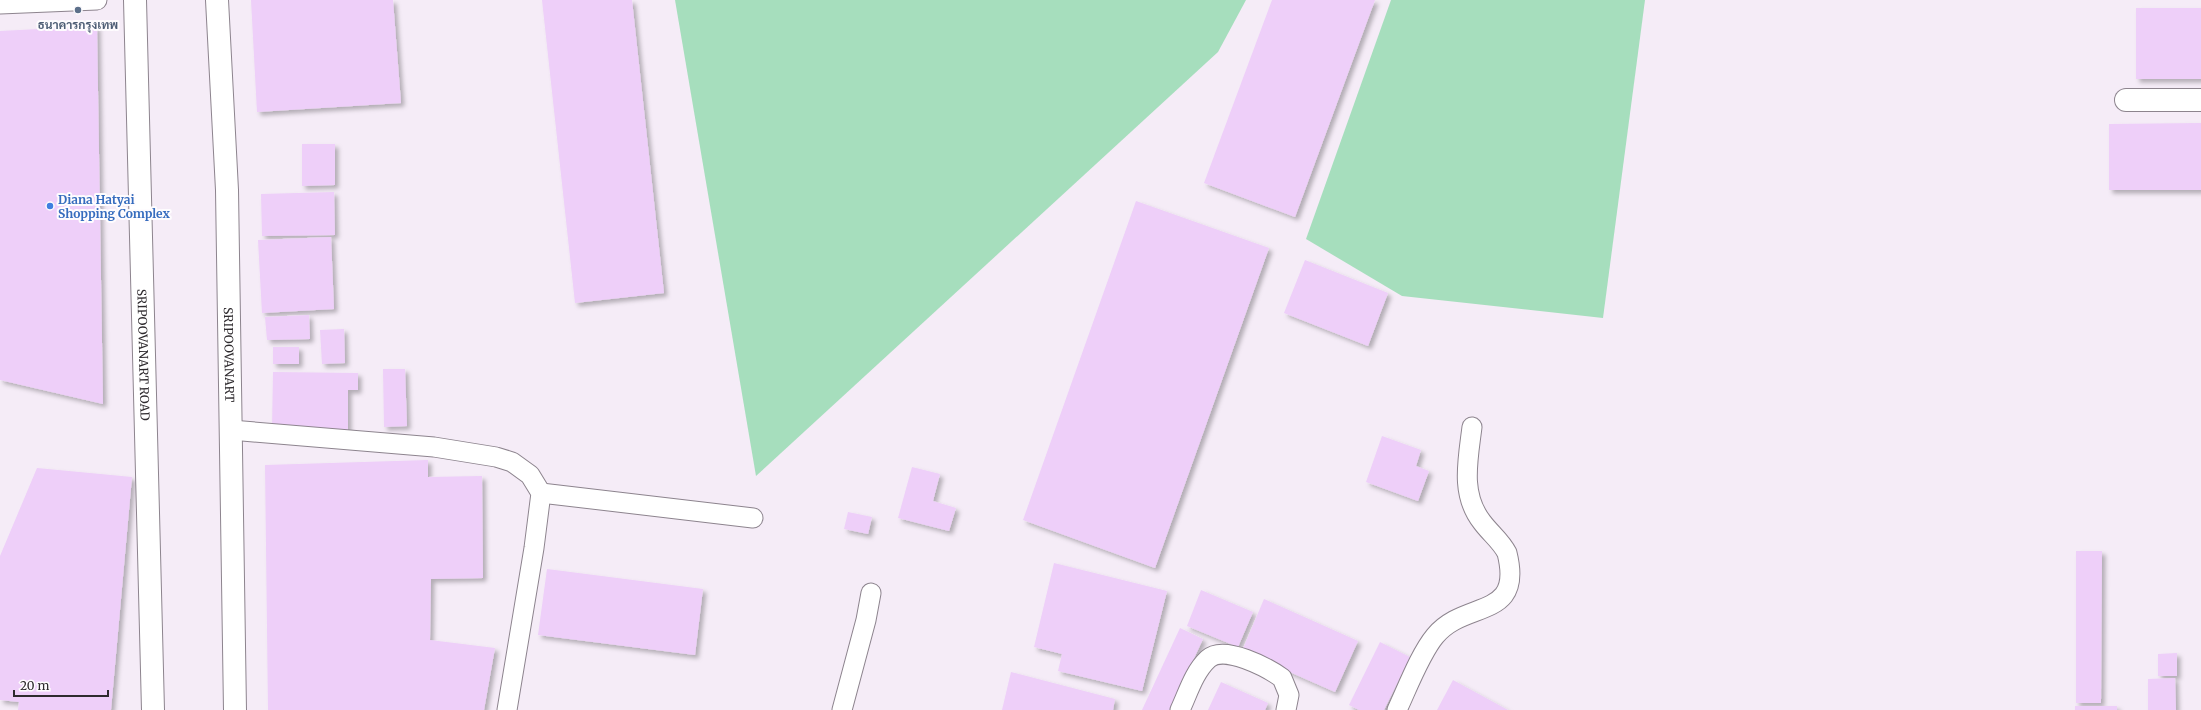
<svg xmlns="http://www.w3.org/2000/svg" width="2201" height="710" viewBox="0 0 2201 710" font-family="Merriweather,Sarabun,serif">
  <defs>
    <filter id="shadow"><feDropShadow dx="3.5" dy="3.5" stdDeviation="2" flood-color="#0004"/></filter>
  </defs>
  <rect width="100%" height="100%" fill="#f5ecf7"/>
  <g fill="#a6debd">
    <polygon points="675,0 1246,0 1218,52 756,476"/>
    <polygon points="1391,0 1645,0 1603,318 1402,296 1306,239"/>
  </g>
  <g fill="#eecff9" filter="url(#shadow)">
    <polygon points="251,0 393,0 401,103 257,112"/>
    <polygon points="542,0 632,0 664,293 575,303"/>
    <polygon points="1272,0 1375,0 1295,217 1204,183"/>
    <rect x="2136" y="8" width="65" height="71"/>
    <polygon points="97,26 103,404 0,380 0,31"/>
    <polygon points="2201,123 2201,190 2109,190 2109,124"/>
    <polygon points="302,144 335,144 335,185 302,186"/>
    <polygon points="334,192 335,235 262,236 261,194"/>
    <polygon points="1136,201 1269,248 1155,568 1023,520"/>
    <polygon points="331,237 334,309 262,313 258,240"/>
    <polygon points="1305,260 1388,293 1368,346 1284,313"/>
    <polygon points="309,315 310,339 267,340 265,317"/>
    <polygon points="344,329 345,363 322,364 320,330"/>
    <rect x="273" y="347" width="26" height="17"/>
    <polygon points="383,369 405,369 407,426 384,427"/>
    <polygon points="273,372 358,373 358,390 348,390 348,430 272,429"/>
    <polygon points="1382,436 1421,450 1416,466 1429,471 1418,501 1366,482"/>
    <polygon points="428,460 428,477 482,476 483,578 431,579 430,640 495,648 484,710 268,710 265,465"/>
    <polygon points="912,467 940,474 933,501 956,508 949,531 898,518"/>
    <polygon points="37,468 132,477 111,710 18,710 19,702 0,700 0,556"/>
    <polygon points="848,512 872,517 868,534 844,529"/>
    <polygon points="2076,551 2102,551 2101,703 2076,703"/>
    <polygon points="1054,563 1167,591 1142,691 1058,671 1062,654 1034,647"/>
    <polygon points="547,569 703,589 695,655 538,635"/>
    <polygon points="1201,590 1253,612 1238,647 1187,626"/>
    <polygon points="1264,599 1358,641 1335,692 1242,651"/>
    <polygon points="1180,628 1203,639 1170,710 1142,710"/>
    <polygon points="1380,642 1410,657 1384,710 1359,710 1349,705"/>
    <polygon points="2177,653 2177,676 2158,676 2158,654"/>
    <polygon points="1011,672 1115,699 1113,710 1002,710"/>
    <polygon points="2175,678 2176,710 2148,710 2148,679"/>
    <polygon points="1453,680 1508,710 1437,710"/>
    <polygon points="1221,682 1268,703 1265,710 1208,710"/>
    <rect x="2075" y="706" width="42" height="4"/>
  </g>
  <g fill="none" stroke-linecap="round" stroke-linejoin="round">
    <g stroke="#8d848e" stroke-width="21">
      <g id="service">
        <polyline points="0,4 97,0"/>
        <polyline points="231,430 434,447 496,457 512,462 530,475 541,493 534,548 507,710"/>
        <polyline points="541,493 753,518"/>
        <polyline points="842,710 866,620 871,593"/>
        <path d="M1180 710C1188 693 1194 672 1208 659 1224 644 1268 668 1282 678L1289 695 1286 710"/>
        <path d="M1397 710C1407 689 1420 654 1435 636 1465 599 1524 621 1507 553 1501 541 1490 533 1482 522 1460 494 1468 460 1472 427"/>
      </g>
    </g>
    <g stroke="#8d848e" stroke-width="24">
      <polyline id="minor" points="2126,100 2201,100"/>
    </g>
    <g stroke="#8d848e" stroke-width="24">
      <g id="secondary">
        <path id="s1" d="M135 0 153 710"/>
        <path id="s2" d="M217 0 227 190 235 710"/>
      </g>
    </g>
    <use href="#service" stroke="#fff" stroke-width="19"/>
    <use href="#minor" stroke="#fff" stroke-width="22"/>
    <use href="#secondary" stroke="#fff" stroke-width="22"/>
  </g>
  <circle fill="#5c6f8a" stroke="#fefcfe" stroke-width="1.5" cx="78" cy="10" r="4"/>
  <circle fill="#3f7fe0" stroke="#fefcfe" stroke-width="1.5" cx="50" cy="206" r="4"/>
  <g text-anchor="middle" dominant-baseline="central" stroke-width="4" stroke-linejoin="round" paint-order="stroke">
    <g font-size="12" font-weight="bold" fill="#4e5e75" stroke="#fefcfe">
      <text x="78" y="24">ธนาคารกรุงเทพ</text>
    </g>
    <g font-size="12" font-weight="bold" fill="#366cbe" stroke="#fefcfe" text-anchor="start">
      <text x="58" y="199">Diana Hatyai<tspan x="58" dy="14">Shopping Complex</tspan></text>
    </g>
    <g font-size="12" fill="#2e2a2e" stroke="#fefcfe">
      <text stroke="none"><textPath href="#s1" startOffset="355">SRIPOOVANART ROAD</textPath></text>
      <text stroke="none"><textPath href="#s2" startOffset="355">SRIPOOVANART</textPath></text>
    </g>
  </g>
  <path d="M14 690v6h94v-6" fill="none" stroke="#2e2a2e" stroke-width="2"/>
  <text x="20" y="690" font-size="12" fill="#2e2a2e" stroke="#fefcfe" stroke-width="3" paint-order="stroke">20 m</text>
</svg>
